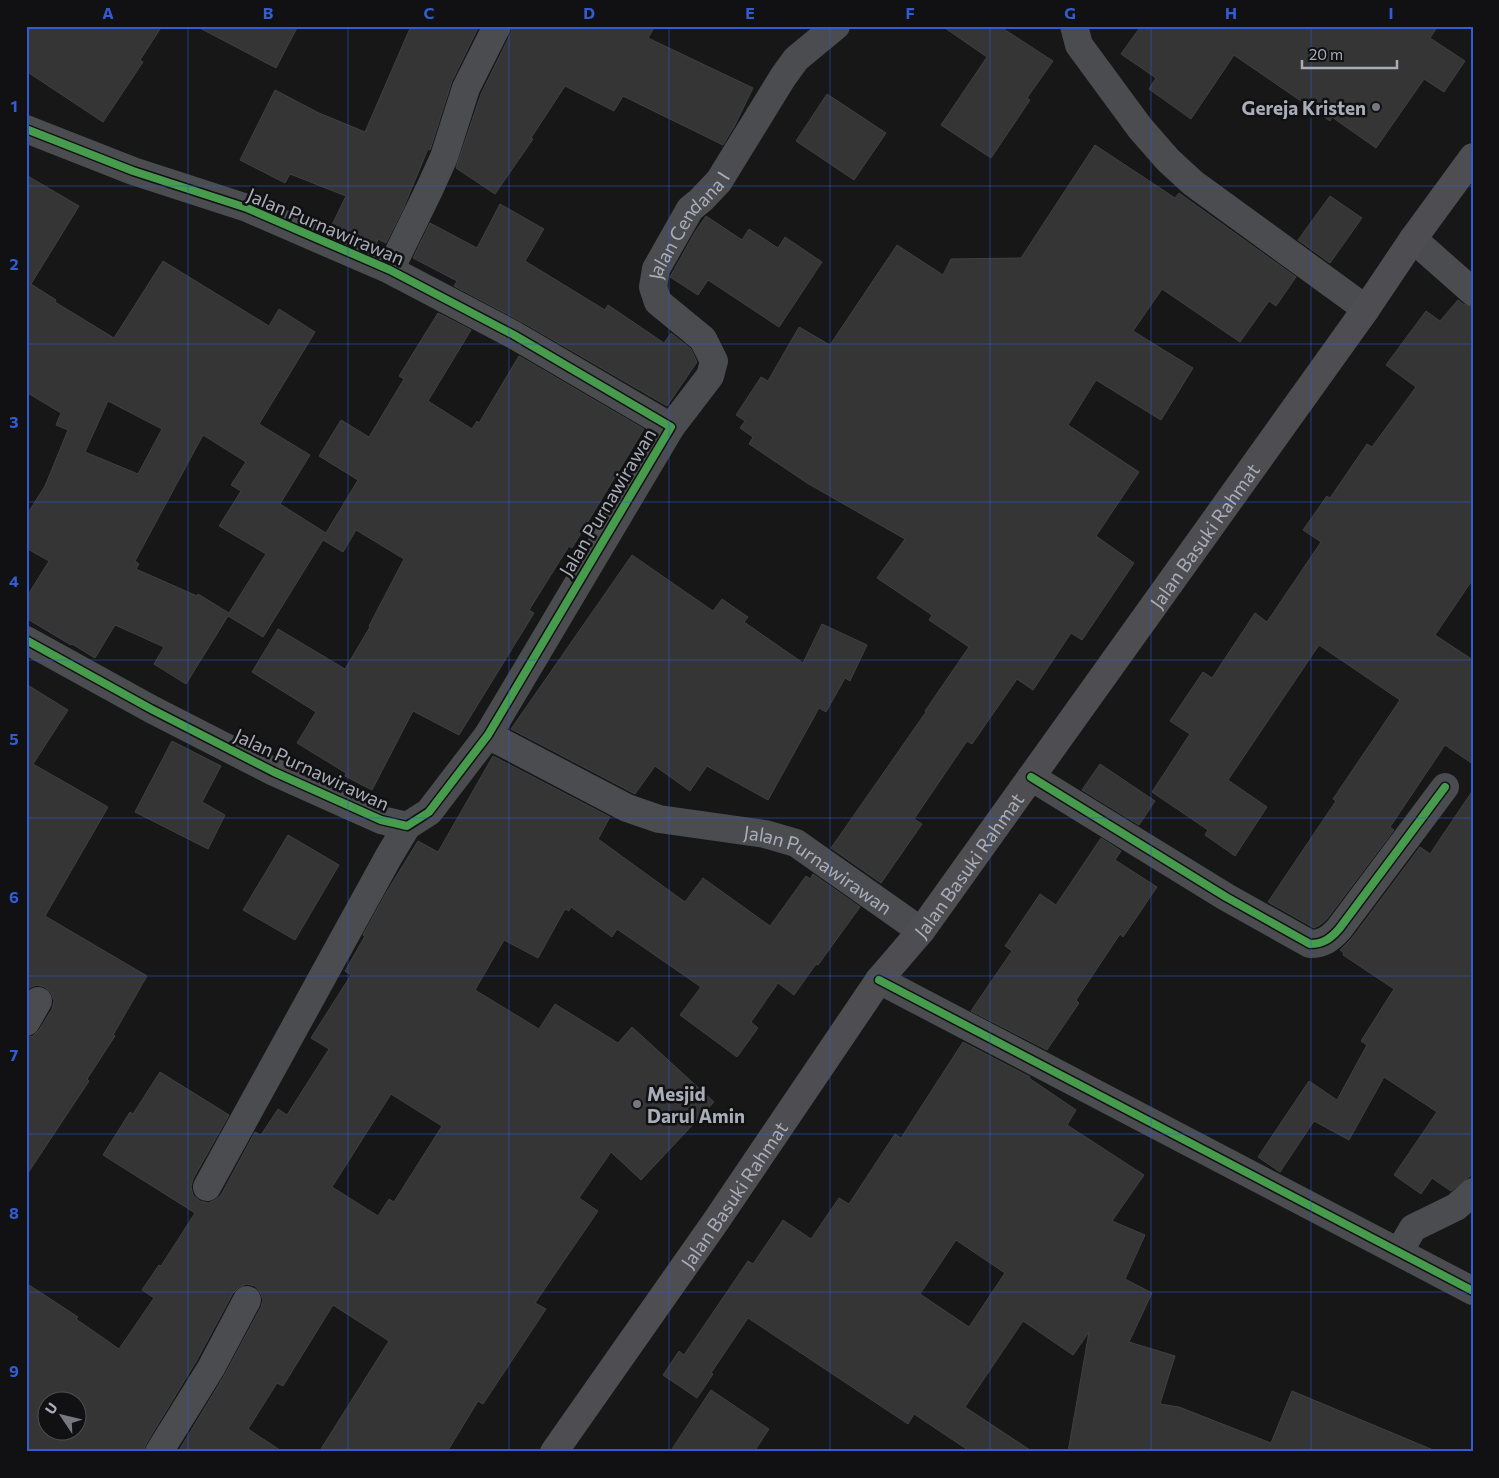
<svg xmlns="http://www.w3.org/2000/svg" width="1499" height="1478" viewBox="0 0 1499 1478" font-family="Commissioner,sans-serif">
  <rect width="100%" height="100%" fill="#171717"/>
  <g fill="#353536" stroke="#3f4043" fill-rule="evenodd">
    <polygon points="26,26 162,26 140,60 143,62 103,122 26,71"/>
    <polygon points="196,26 298,26 276,68"/>
    <polygon points="411,26 479,26 452,81 430,150 428,149 403,209 386,243 378,239 376,245 332,225 346,196 290,174 285,183 240,160 275,90 319,113 365,132"/>
    <polygon points="512,26 655,26 648,38 753,88 735,125 723,145 623,96 614,111 565,86 531,138 533,139 495,194 456,168 481,94 511,33"/>
    <polygon points="942,26 999,26 1053,61 1027,98 1030,100 991,158 941,125 987,57"/>
    <polygon points="1141,26 1438,26 1430,38 1465,61 1444,92 1424,79 1376,148 1332,117 1330,121 1234,55 1191,119 1149,89 1156,78 1121,54"/>
    <polygon points="827,94 886,133 854,180 796,141"/>
    <polygon points="1095,145 1175,198 1179,193 1296,277 1276,306 1269,301 1240,342 1162,289 1133,331 1193,368 1161,420 1096,380 1068,425 1139,472 1096,536 1134,563 1082,640 1071,633 1033,690 1017,679 972,744 967,741 914,819 922,824 881,883 831,848 926,712 925,711 969,647 929,620 932,615 877,578 905,539 807,483 749,444 753,437 740,428 745,421 736,415 761,377 768,381 799,327 830,345 897,245 943,275 951,259 1021,258"/>
    <path d="M26 175 79 206 31 284 56 300 55 302 114 338 163 261 269 326 279 309 315 332 259 424 310 455 280 504 326 533 358 480 319 456 341 420 369 437 404 379 399 376 438 313 471 330 428 401 472 429 477 421 479 423 519 356 644 429 572 548 569 546 529 610 534 613 459 735 413 711 372 790 345 776 346 773 297 743 316 712 252 672 278 629 345 669 370 627 369 626 404 559 356 530 343 552 323 540 263 637 228 616 186 684 154 664 164 647 115 625 95 658 72 644 71 645 26 618V598L49 561 26 548V516L45 486 68 430 56 425 61 413 26 392ZM108 401 162 429 138 474 85 452ZM203 435 246 462 231 485 241 491 219 526 266 554 229 613 198 594 197 596 136 569 139 564 135 561Z"/>
    <polygon points="1330,196 1362,218 1330,263 1298,240"/>
    <polygon points="500,204 544,229 525,261 605,310 608,305 664,343 671,333 691,349 697,362 667,406 522,322 454,286 457,281 413,258 430,223 477,248"/>
    <polygon points="706,216 742,240 749,229 778,248 785,237 822,262 779,327 708,280 698,295 670,277 695,232"/>
    <polygon points="1458,300 1463,304 1473,307 1473,579 1435,635 1473,660 1473,764 1445,745 1390,827 1394,830 1327,919 1320,925 1314,928 1268,902 1336,801 1333,799 1400,700 1319,645 1228,780 1267,807 1235,856 1205,835 1208,830 1152,792 1190,734 1170,721 1203,672 1212,678 1255,613 1267,622 1321,542 1303,530 1327,496 1330,498 1367,444 1372,447 1416,387 1386,365 1426,311 1440,321"/>
    <polygon points="632,555 713,611 722,599 748,617 744,622 803,663 822,624 867,645 850,681 845,678 826,712 819,708 768,800 707,766 690,791 655,766 635,794 511,729"/>
    <polygon points="26,684 68,710 33,764 108,807 45,916 147,976 113,1035 115,1036 87,1079 89,1081 26,1176 26,1038 33,1036 39,1030 52,1009 54,1001 51,993 45,987 37,985 31,987 26,991"/>
    <polygon points="172,741 221,766 202,802 225,815 208,849 135,812"/>
    <path d="M493 756 610 817 598 839 685 902 703 878 770 926 806 876 810 879 813 874 860 907 818 965 816 964 794 995 778 983 751 1022 758 1028 737 1057 680 1015 701 987 617 929 612 937 571 907 569 911 565 909 538 958 504 940 475 990 539 1029 555 1004 618 1043 632 1027 714 1102 641 1180 611 1152 579 1198 598 1211 535 1303 546 1309 483 1404 478 1401 447 1452H319L389 1341 333 1305 283 1386 277 1383 248 1429 283 1452H178L224 1376 261 1307 263 1300 260 1292 255 1286 247 1284 239 1287 233 1293 197 1360 146 1444 143 1452H26V1283L78 1317 76 1319 119 1349 154 1298 142 1290 159 1265 161 1266 195 1213 103 1155 130 1112 133 1114 160 1072 229 1115 193 1179 191 1187 193 1195 200 1201 208 1203 215 1200 221 1195 255 1132 261 1135 278 1109 287 1115 329 1049 311 1038 351 975 345 971 365 936 363 935 386 893 418 841 438 852ZM391 1094 442 1126 394 1202 389 1199 378 1216 332 1187ZM48 1400H78V1430H48Z"/>
    <polygon points="1100,764 1155,801 1139,825 1082,790"/>
    <polygon points="1473,790 1473,1174 1451,1191 1432,1178 1421,1194 1394,1175 1437,1112 1384,1077 1349,1140 1314,1121 1280,1172 1258,1157 1309,1081 1337,1100 1367,1045 1361,1041 1394,989 1343,955 1344,953 1340,950 1352,938 1420,847 1430,854"/>
    <polygon points="288,835 339,865 295,940 243,910"/>
    <polygon points="1101,838 1121,851 1115,860 1157,887 1123,937 1120,934 1076,1000 1079,1003 1047,1050 971,1011 1012,951 1005,946 1040,894 1056,905"/>
    <path d="M963 1042 1030 1077 1029 1078 1076 1110 1067 1125 1144 1175 1112 1221 1145 1235 1125 1279 1152 1293 1129 1342 1175 1356 1160 1404 1179 1407 1271 1443 1292 1391 1438 1452H1068L1089 1332 1073 1355 1023 1321 965 1407 1033 1452H971L914 1414 908 1424 748 1318 711 1373 713 1374 697 1398 663 1375 679 1351 684 1355 748 1261 753 1264 783 1220 811 1239 839 1198 849 1204 895 1134 901 1138ZM956 1240 1005 1273 969 1327 920 1294Z"/>
    <polygon points="711,1390 769,1429 754,1452 670,1452"/>
  </g>
  <g fill="none" stroke-linecap="round" stroke-linejoin="round">
    <g stroke="#4b4c50" stroke-width="28">
      <polyline points="1074,26 1079,45 1140,128 1168,160 1193,183 1366,309"/>
      <polyline points="26,129 133,171 247,208 390,270 514,335 671,427 488,735 429,812 407,826 381,820 274,772 151,709 26,640"/>
      <polyline points="1413,239 1473,292"/>
      <polyline points="390,270 430,188 444,157 466,88 497,26"/>
      <path id="s1" d="M671 427 710 376 714 361 703 339 658 302 653 287 656 269 690 209 701 200 719 181 783 77 796 59 836 26"/>
      <path id="s2" d="M488 735 627 808 659 819 765 834 796 843 921 931"/>
      <path d="M1031 777 1226 897 1310 944C1323 944 1330 939 1339 929L1445 787"/>
      <polyline points="879,980 1473,1291"/>
      <polyline points="26,1022 38,1001"/>
      <polyline points="207,1187 389,856 407,826"/>
      <polyline points="1399,1252 1413,1228 1456,1207 1473,1192"/>
      <polyline points="159,1452 211,1368 247,1300"/>
    </g>
    <path stroke="#4e4e52" stroke-width="28" id="s3" d="M554 1452 716 1221 879 980 921 931 1366 309 1413 239 1473 157"/>
    <g stroke="#111113" stroke-width="11">
      <g id="cycleway">
        <polyline points="26,129 133,171 247,208 390,270 514,335 671,427 488,735 429,812 407,826 381,820 274,772 151,709 26,640"/>
        <path d="M1031 777 1226 897 1310 944C1323 944 1330 939 1339 929L1445 787"/>
        <polyline points="879,980 1473,1291"/>
      </g>
    </g>
    <use href="#cycleway" stroke="#469c4c" stroke-width="8"/>
  </g>
  <path fill="none" stroke="#325cd3" stroke-width="1" stroke-opacity="0.55" d="M188 26V1452M348 26V1452M509 26V1452M669 26V1452M830 26V1452M990 26V1452M1151 26V1452M1311 26V1452M26 186H1473M26 344H1473M26 502H1473M26 660H1473M26 818H1473M26 976H1473M26 1134H1473M26 1292H1473"/>
  <g fill="#757880" stroke="#111113" stroke-width="2">
    <circle cx="1376" cy="107" r="5"/>
    <circle cx="637" cy="1104" r="5"/>
  </g>
  <g text-anchor="middle" dominant-baseline="central" stroke-width="5" stroke-linejoin="round" paint-order="stroke">
    <g font-size="19" font-weight="bold" fill="#a8adb8" stroke="#111113" text-anchor="end">
      <text x="1366" y="107">Gereja Kristen</text>
      <text x="647" y="1093" text-anchor="start">Mesjid<tspan x="647" dy="22">Darul Amin</tspan></text>
    </g>
    <g font-size="19" fill="#a8adb8" stroke="#111113">
      <text transform="translate(326 226) rotate(23)">Jalan Purnawirawan</text>
      <text stroke="none"><textPath href="#s1" startOffset="251">Jalan Cendana I</textPath></text>
      <text transform="translate(607 502) rotate(-59)">Jalan Purnawirawan</text>
      <text stroke="none"><textPath href="#s3" startOffset="1124">Jalan Basuki Rahmat</textPath></text>
      <text transform="translate(312 769) rotate(25)">Jalan Purnawirawan</text>
      <text stroke="none"><textPath href="#s3" startOffset="719">Jalan Basuki Rahmat</textPath></text>
      <text stroke="none"><textPath href="#s2" startOffset="361">Jalan Purnawirawan</textPath></text>
      <text stroke="none"><textPath href="#s3" startOffset="314">Jalan Basuki Rahmat</textPath></text>
    </g>
  </g>
  <rect width="1499" height="1478" fill="none" stroke="#111113" stroke-width="55"/>
  <g transform="translate(62 1416) rotate(305)"><circle r="24" fill="#111113" stroke="#4d4f55"/>
  <path d="M0-4L9 19L0 12L-9 19Z" fill="#757880"/>
  <text y="-8" font-size="14" font-weight="bold" text-anchor="middle" fill="#a8adb8">U</text>
  </g>
  <path d="M1302 60v8h95v-8" fill="none" stroke="#a8adb8" stroke-width="2.5"/>
  <text x="1309" y="60" font-size="15" fill="#a8adb8" stroke="#111113" stroke-width="4" paint-order="stroke">20 m</text>
  <rect x="28" y="28" width="1444" height="1422" fill="none" stroke="#325cd3" stroke-width="2"/>
  <g font-size="16" text-anchor="middle" font-weight="bold" fill="#325cd3">
    <text x="108" y="19">A</text>
    <text x="268" y="19">B</text>
    <text x="429" y="19">C</text>
    <text x="589" y="19">D</text>
    <text x="750" y="19">E</text>
    <text x="910" y="19">F</text>
    <text x="1070" y="19">G</text>
    <text x="1231" y="19">H</text>
    <text x="1391" y="19">I</text>
    <text x="14" y="112">1</text>
    <text x="14" y="270">2</text>
    <text x="14" y="428">3</text>
    <text x="14" y="587">4</text>
    <text x="14" y="745">5</text>
    <text x="14" y="903">6</text>
    <text x="14" y="1061">7</text>
    <text x="14" y="1219">8</text>
    <text x="14" y="1377">9</text>
  </g>
</svg>
